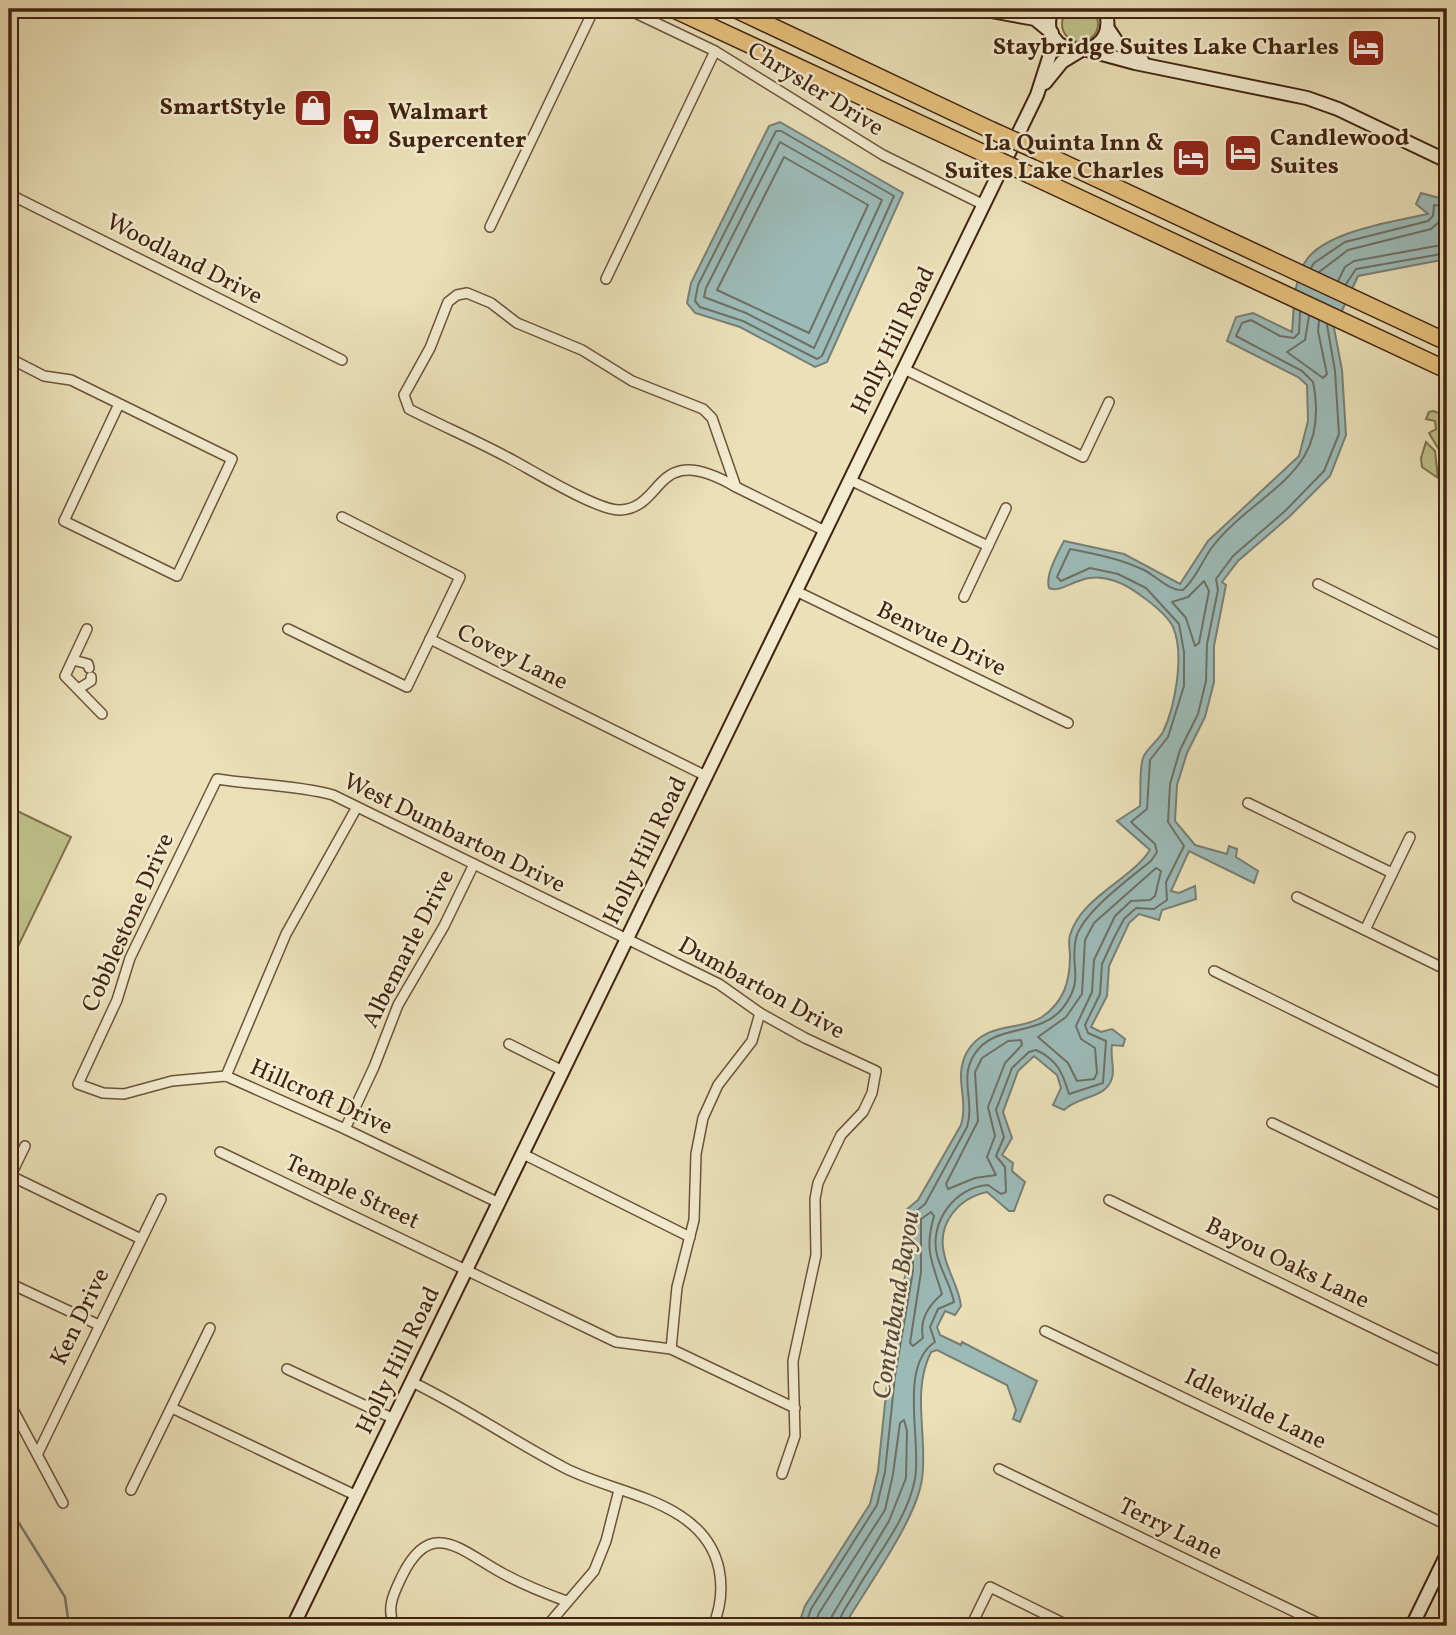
<svg xmlns="http://www.w3.org/2000/svg" width="1456" height="1635" viewBox="0 0 1456 1635" font-family="Vollkorn,serif">
  <rect width="100%" height="100%" fill="#ebe0b7"/>
  <filter id="stains"><feTurbulence type="fractalNoise" baseFrequency=".00286" numOctaves="4"/><feColorMatrix values="0 0 0 0 .2 0 0 0 0 .09 0 0 0 0 .02 0 0 0 .5 -.17"/></filter>
  <radialGradient id="worn" r=".72"><stop offset=".6" stop-color="#630" stop-opacity="0"/><stop offset="1" stop-color="#630" stop-opacity=".3"/></radialGradient>
  <g fill="#bec089" stroke="#80724c" stroke-width="2">
    <circle cx="1080" cy="24" r="18"/>
    <polygon points="1433,411 1447,416 1447,484 1444,458 1429,433 1436,429 1435,421 1426,419 1429,412"/>
    <polygon points="1426,442 1435,451 1438,478 1422,467 1421,458"/>
    <polygon points="9,807 71,837 9,965"/>
  </g>
  <g fill="#9cbbb8" stroke="#787f75" stroke-width="2">
    <polygon points="780,122 903,193 827,362 815,367 740,327 695,313 687,303 691,283 769,126"/>
    <path d="M1421 193 1447 200V259L1358 276 1334 328 1342 370 1346 435 1330 476 1290 516 1238 561 1222 582 1226 585 1214 646V682L1205 717 1187 753 1177 785 1175 821 1195 845 1227 854 1229 846 1237 849 1236 857 1258 871 1254 883 1189 851 1171 891 1179 893 1195 886 1196 899 1162 910 1159 920 1139 914 1129 923 1109 966 1107 996 1091 1027 1101 1032 1112 1029 1125 1039 1123 1046 1112 1045C1110 1057 1115 1068 1112 1078 1106 1099 1080 1095 1064 1110L1053 1105 1061 1088 1057 1075 1034 1056 1018 1071 1003 1112 1012 1138 1002 1155 1013 1163 1012 1171 1025 1182 1014 1211H1009L987 1192C959 1198 937 1223 944 1253 947 1271 959 1287 961 1306L955 1315 945 1311 937 1327 940 1335 961 1345 962 1342 1037 1381 1020 1422 1013 1419 1016 1410 1007 1385 937 1350 931 1352C911 1392 928 1437 922 1479 916 1521 866 1588 844 1626H798L805 1606 870 1504 878 1471 888 1375 906 1271V1210L918 1200 961 1125C969 1099 953 1077 967 1052 985 1021 1018 1032 1042 1017 1064 1002 1070 981 1070 956 1070 950 1068 941 1070 935 1082 896 1130 881 1150 850L1117 821 1140 806C1141 794 1139 769 1143 758 1146 749 1158 741 1163 732 1175 707 1185 654 1173 627 1166 612 1131 586 1115 581 1081 568 1065 595 1049 588 1045 575 1058 553 1064 541L1124 554 1180 584 1208 541 1299 456 1308 421 1307 385 1298 377 1227 341 1236 317 1253 313 1292 332C1294 310 1293 278 1307 259 1328 231 1395 221 1428 214L1416 204Z"/>
  </g>
  <g fill="none" stroke-linecap="round" stroke-linejoin="round">
    <g stroke="#6e7064" stroke-width="2">
      <polygon points="776,131 781,131 894,196 822,356 817,359 743,321 700,307 695,301 698,285"/>
      <polygon points="780,142 882,200 814,348 746,313 704,297 706,288"/>
      <polygon points="784,157 868,205 809,333 717,290"/>
      <polyline points="1311,268 1314,263 1345,242 1428,221 1433,216 1434,205 1447,207"/>
      <polyline points="1319,272 1348,250 1431,229 1447,215"/>
      <polyline points="1338,281 1345,267 1354,261 1447,244"/>
      <polyline points="1346,284 1356,269 1447,253"/>
      <polyline points="1309,316 1305,340 1287,352 1323,378 1327,374 1318,331 1319,321"/>
      <polygon points="1204,581 1209,591 1199,643 1195,646 1186,618 1172,602 1188,597"/>
      <polygon points="1156,868 1161,871 1155,896 1150,900 1131,901 1115,916 1094,960 1092,992 1076,1026 1081,1039 1095,1048 1097,1073 1094,1079 1077,1081 1068,1063 1038,1037 1066,1017 1082,994 1085,940 1094,923"/>
      <polygon points="1021,1040 1022,1045 1005,1063 988,1107 995,1136 987,1157 996,1175 975,1178 948,1189 946,1184 978,1121 975,1072 982,1058 1008,1041"/>
      <path d="M931 1212 934 1216C924 1251 932 1261 942 1294 929 1305 919 1319 923 1338L913 1346 910 1343 921 1272V1219Z"/>
      <path d="M805 1626 811 1609 877 1505 885 1472 895 1376 913 1271V1214L925 1204 967 1127C975 1102 959 1078 974 1055 993 1023 1039 1037 1062 1009 1086 979 1069 967 1076 938 1083 912 1130 878 1151 861L1157 852 1155 844 1131 822 1147 809 1150 760 1168 737 1184 686V652L1179 624 1146 588 1118 574 1090 568 1061 581 1057 577 1070 549C1096 554 1121 559 1144 570 1156 576 1169 591 1183 590 1197 578 1202 560 1213 546 1260 487 1332 476 1313 382L1302 371 1236 336 1242 323 1251 320 1280 336 1294 338 1299 333 1300 312"/>
      <polyline points="814,1626 819,1613 885,1510 893,1474 900,1423 904,1420 907,1431 906,1478 889,1521 832,1616 829,1626"/>
      <path d="M838 1626C839 1615 849 1603 855 1593 875 1557 907 1521 915 1479 922 1441 898 1366 935 1342L930 1327 938 1309 954 1302C951 1286 941 1271 937 1255 929 1222 955 1187 988 1185L1001 1194 1006 1192 1005 1167 996 1156 1004 1137 996 1110 1012 1068 1029 1052 1036 1050C1058 1060 1063 1074 1069 1094L1103 1083 1106 1041 1088 1033 1085 1025 1100 994 1102 964 1114 938 1124 919 1136 908 1154 909 1167 900 1166 882 1184 846 1168 822 1170 784 1180 750 1198 714 1206 681 1207 644 1218 590 1216 579 1233 556 1285 511 1324 471 1339 434 1335 371 1327 325"/>
    </g>
    <polyline stroke="#787f75" stroke-width="2.5" points="9,1507 65,1597 69,1626"/>
    <g stroke="#6c533a" stroke-width="12">
      <g id="street">
        <polyline points="627,9 715,51 883,155 984,205"/>
        <polyline points="9,194 342,360"/>
        <polyline points="490,227 594,9"/>
        <polyline points="606,279 715,51"/>
        <polyline points="9,358 44,376 71,380 232,459 177,576 64,521 119,404"/>
        <polyline points="904,369 1083,457 1109,402"/>
        <polyline points="850,480 988,546"/>
        <path d="M736 487C653 439 666 508 620 510 597 511 527 467 505 456 473 439 440 425 409 409L404 395 430 348 448 302 457 295 467 293 491 303 517 323 582 350 632 381 703 409 712 418 736 487 825 531"/>
        <polyline points="1318,584 1447,648"/>
        <polyline points="796,591 1068,723"/>
        <polyline points="964,597 1006,508"/>
        <polyline points="87,629 65,676 102,714"/>
        <polyline points="288,629 407,687 460,577 342,517"/>
        <polyline points="430,639 706,776"/>
        <polyline points="73,660 88,664 89,668"/>
        <polyline points="78,689 91,681 91,677"/>
        <polyline points="1248,803 1392,873"/>
        <polyline points="1297,897 1447,970"/>
        <polyline points="1365,930 1410,837"/>
        <polyline points="1214,971 1447,1086"/>
        <polyline points="509,1044 563,1071"/>
        <polyline points="226,1076 286,934 357,807"/>
        <polyline points="1272,1123 1447,1208"/>
        <polyline points="345,1129 374,1067 398,1005 444,926 474,864"/>
        <polyline points="220,1152 616,1342 671,1349 795,1408"/>
        <polyline points="523,1154 690,1237"/>
        <polyline points="11,1176 141,1239"/>
        <polyline points="9,1179 25,1146"/>
        <polyline points="1109,1200 1447,1364"/>
        <path d="M499 1203 345 1129 226 1076 172 1081 124 1094 103 1093 78 1084 117 1000 130 958 217 779C255 785 296 785 333 795L719 984 760 1013 805 1038 876 1071 872 1093 863 1112 841 1135 818 1183 815 1199 816 1255 793 1361 795 1436 782 1474"/>
        <polyline points="9,1283 99,1325"/>
        <polyline points="1045,1331 1447,1525"/>
        <polyline points="671,1349 677,1287 694,1220 696,1154 703,1118 718,1085 752,1041 760,1013"/>
        <polyline points="287,1369 394,1419"/>
        <path d="M412 1382C466 1408 513 1441 565 1468 617 1495 704 1500 719 1569 723 1589 721 1607 713 1626"/>
        <polyline points="9,1402 63,1503"/>
        <polyline points="172,1408 357,1496"/>
        <polyline points="38,1453 161,1199"/>
        <polyline points="999,1469 1324,1626"/>
        <polyline points="131,1490 210,1328"/>
        <path d="M394 1626C386 1607 394 1593 402 1576 431 1516 461 1551 502 1573 522 1584 544 1593 566 1601"/>
        <polyline points="547,1626 594,1571 606,1541 619,1490"/>
        <polyline points="971,1626 990,1587 1069,1626"/>
      </g>
    </g>
    <g stroke="#412410" stroke-width="16">
      <g id="secondary">
        <polyline points="980,9 1035,19 1052,33"/>
        <path d="M1052 9C1032 61 1123 66 1105 9"/>
        <polyline points="1107,27 1119,45 1142,60"/>
        <polyline points="1087,50 1135,63 1307,98 1338,109 1447,161"/>
        <polyline points="1045,83 1062,62 1080,51"/>
        <polyline points="293,1626 1037,95 1055,39"/>
        <polyline points="1412,1626 1447,1554"/>
      </g>
    </g>
    <g stroke="#412410" stroke-width="19">
      <g id="highway">
        <polyline points="673,9 981,152"/>
        <polyline points="735,9 991,130"/>
        <polyline points="1040,152 1447,342"/>
        <polyline points="1030,175 1447,370"/>
      </g>
    </g>
    <use href="#street" stroke="#f2ebd0" stroke-width="9"/>
    <use href="#secondary" stroke="#f2ebd0" stroke-width="12"/>
    <use href="#highway" stroke="#e6c07c" stroke-width="16"/>
    <g stroke="#412410" stroke-width="19" stroke-linecap="butt">
      <g id="highway-bridge">
        <polyline points="991,130 1040,152"/>
        <polyline points="981,152 1030,175"/>
      </g>
    </g>
    <use href="#highway-bridge" stroke="#e6c07c" stroke-width="16"/>
  </g>
  <defs>
    <g id="hotel-square" transform="scale(2.0125)"><rect x="-9" y="-9" width="18" height="18" rx="4" fill="#8f2418" stroke="#f2ebd0"/><path d="M-6-4.5h1.5V1H6V5H4.5V3h-9V5H-6ZM-4 0a1.8 1.8 0 1 1 3.6 0ZM.5 0V-2.5h3Q6-2.5 6 0Z" fill="#fff"/></g>
    <g id="shop-square" transform="scale(2.0125)"><rect x="-9" y="-9" width="18" height="18" rx="4" fill="#8f2418" stroke="#f2ebd0"/><path d="M-5-2.5h2.3a2.7 3.5 0 0 1 5.4 0H5L5.5 6h-11ZM-1.5-2.5h3a1.5 2.3 0 0 0-3 0Z" fill="#fff"/></g>
    <g id="supermarket-square" transform="scale(2.0125)"><rect x="-9" y="-9" width="18" height="18" rx="4" fill="#8f2418" stroke="#f2ebd0"/><path d="M-6-5.5h2.5l.6 2H6L4.5 2H-2.5L-4.4-4H-6ZM-1.5 3.2a1.3 1.3 0 1 0 .1 0ZM3 3.2a1.3 1.3 0 1 0 .1 0Z" fill="#fff"/></g>
  </defs>
  <g fill-rule="evenodd">
    <use href="#hotel-square" x="1366" y="48"/>
    <use href="#shop-square" x="313" y="108"/>
    <use href="#supermarket-square" x="361" y="127"/>
    <use href="#hotel-square" x="1243" y="153"/>
    <use href="#hotel-square" x="1191" y="158"/>
  </g>
  <g text-anchor="middle" dominant-baseline="central" stroke-width="5" stroke-linejoin="round" paint-order="stroke">
    <g font-size="24" font-weight="bold" fill="#412410" stroke="#f2ebd0" text-anchor="end">
      <text x="1339" y="48">Staybridge Suites Lake Charles</text>
      <text x="286" y="108">SmartStyle</text>
      <text x="388" y="113" text-anchor="start">Walmart<tspan x="388" dy="28">Supercenter</tspan></text>
      <text x="1270" y="139" text-anchor="start">Candlewood<tspan x="1270" dy="28">Suites</tspan></text>
      <text x="1164" y="144">La Quinta Inn &amp;<tspan x="1164" dy="28">Suites Lake Charles</tspan></text>
    </g>
    <g font-size="24" fill="#412410" stroke="#f2ebd0">
      <text transform="translate(815 90) rotate(32)">Chrysler Drive</text>
      <text transform="translate(184 260) rotate(27)">Woodland Drive</text>
      <text transform="translate(894 341) rotate(-64)">Holly Hill Road</text>
      <text transform="translate(941 640) rotate(26)">Benvue Drive</text>
      <text transform="translate(512 658) rotate(26)">Covey Lane</text>
      <text transform="translate(454 834) rotate(26)">West Dumbarton Drive</text>
      <text transform="translate(646 851) rotate(-64)">Holly Hill Road</text>
      <text transform="translate(129 923) rotate(-66)">Cobblestone Drive</text>
      <text transform="translate(409 949) rotate(-63)">Albemarle Drive</text>
      <text transform="translate(761 989) rotate(29)">Dumbarton Drive</text>
      <text transform="translate(321 1098) rotate(24)">Hillcroft Drive</text>
      <text transform="translate(352 1193) rotate(25)">Temple Street</text>
      <text transform="translate(1287 1264) rotate(26)">Bayou Oaks Lane</text>
      <text transform="translate(81 1317) rotate(-64)">Ken Drive</text>
      <text transform="translate(399 1361) rotate(-64)">Holly Hill Road</text>
      <text transform="translate(1255 1410) rotate(26)">Idlewilde Lane</text>
      <text transform="translate(1170 1530) rotate(26)">Terry Lane</text>
    </g>
    <g font-size="26" font-style="italic" fill="#584a3a" stroke="#f2ebd0">
      <text transform="translate(897 1305) rotate(-81)">Contraband Bayou</text>
    </g>
  </g>
  <rect width="1456" height="1635" fill="none" stroke="#ebe0b7" stroke-width="35"/>
  <rect x="10" y="10" width="1435" height="1614" fill="none" stroke="#412410" stroke-width="3.5"/>
  <rect x="18" y="18" width="1421" height="1600" fill="none" stroke="#412410" stroke-width="2"/>
  <rect width="100%" height="100%" filter="url(#stains)"/>
  <rect width="100%" height="100%" fill="url(#worn)"/>
</svg>
